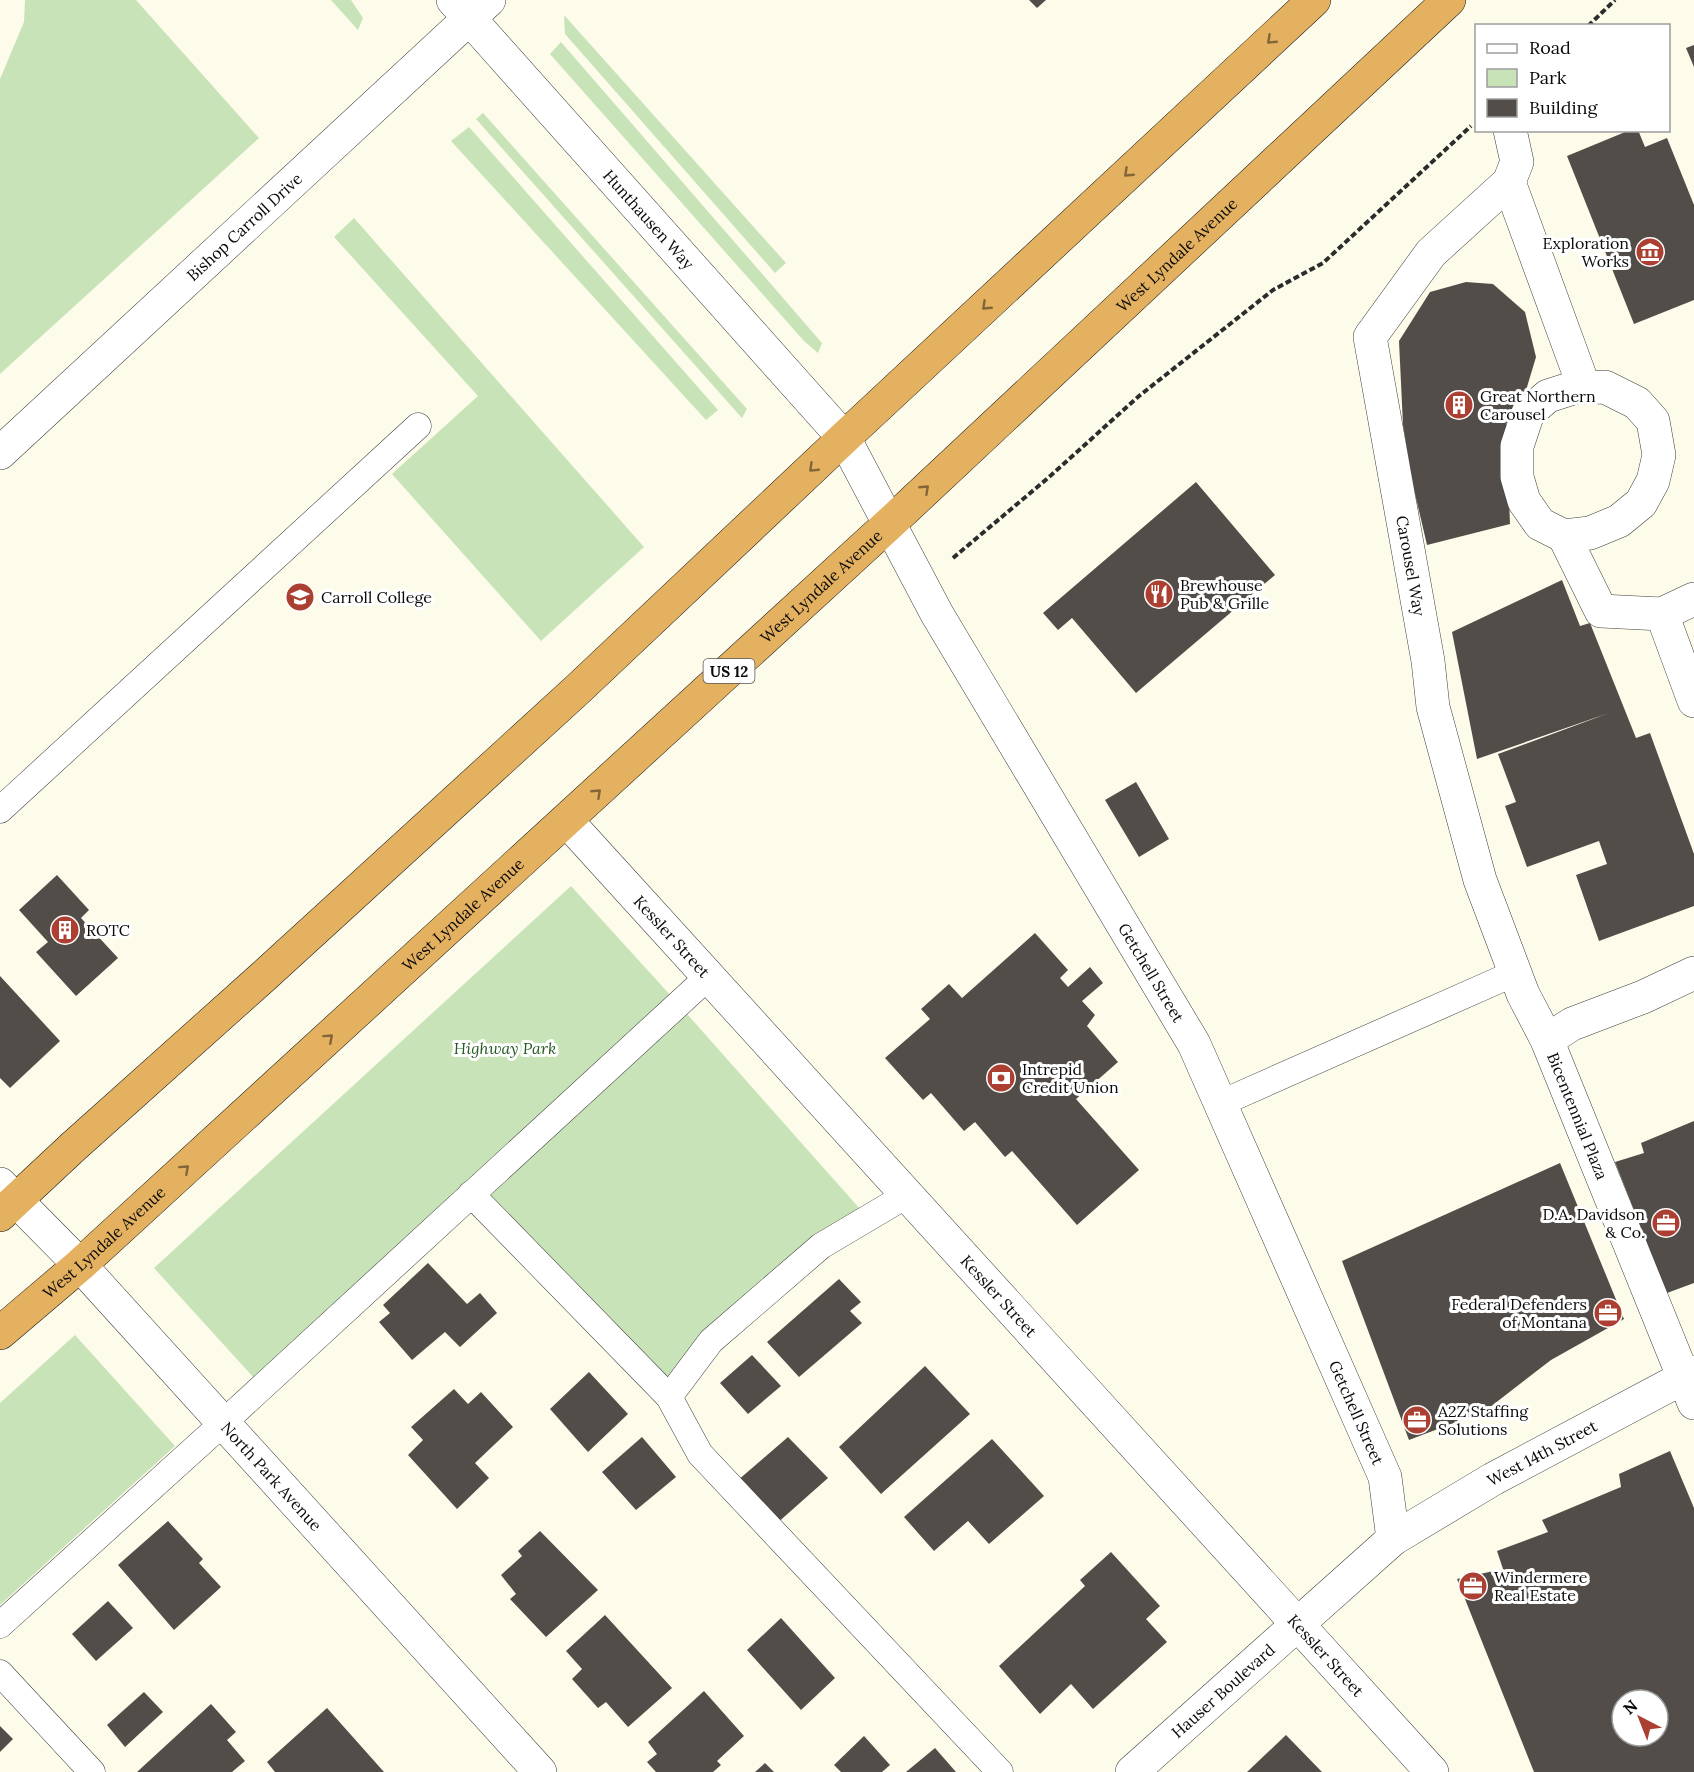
<svg xmlns="http://www.w3.org/2000/svg" width="1694" height="1772" viewBox="0 0 1694 1772" font-family="Lora,serif">
  <rect width="100%" height="100%" fill="#fdfcea"/>
  <g fill="#c8e3b8">
    <polygon points="25,0 136,0 259,138 0,374 0,79 24,22"/>
    <polygon points="331,0 351,0 363,18 358,30"/>
    <polygon points="564,15 786,263 775,273 565,34"/>
    <polygon points="561,42 822,343 818,353 804,341 550,54"/>
    <polygon points="483,113 747,409 742,418 476,119"/>
    <polygon points="469,127 718,410 706,420 451,141"/>
    <polygon points="354,218 644,547 541,641 392,474 478,396 334,237"/>
    <polygon points="571,886 672,997 868,1218 669,1397 471,1194 254,1378 154,1268"/>
    <polygon points="75,1335 175,1446 0,1605 0,1403"/>
  </g>
  <g fill="#524d48" fill-rule="evenodd">
    <polygon points="1029,0 1046,0 1037,8"/>
    <polygon points="1694,45 1694,67 1686,48"/>
    <polygon points="1630,130 1638,130 1645,147 1667,138 1694,205 1694,300 1634,324 1567,156"/>
    <polygon points="1466,282 1493,284 1525,312 1536,357 1527,387 1506,424 1510,524 1427,545 1413,485 1403,425 1399,341 1430,292"/>
    <polygon points="1196,482 1275,575 1136,693 1072,618 1058,630 1043,613"/>
    <polygon points="1562,580 1580,626 1590,623 1636,738 1650,733 1694,854 1694,906 1599,941 1576,875 1607,864 1599,841 1527,867 1505,806 1516,802 1498,754 1609,713 1477,759 1452,632"/>
    <polygon points="1136,782 1169,839 1139,857 1105,800"/>
    <polygon points="57,875 89,910 81,918 118,958 76,996 36,952 48,942 19,910"/>
    <polygon points="1035,933 1068,970 1060,978 1068,987 1090,967 1103,983 1082,1001 1095,1015 1087,1026 1118,1062 1076,1099 1139,1170 1077,1225 1012,1151 1005,1157 975,1122 964,1131 931,1093 923,1100 885,1058 930,1019 921,1009 949,984 962,998"/>
    <polygon points="0,976 60,1041 10,1088 0,1078"/>
    <polygon points="1694,1121 1694,1283 1667,1293 1615,1162 1644,1153 1641,1143"/>
    <polygon points="1560,1163 1624,1319 1551,1360 1485,1411 1409,1440 1342,1261"/>
    <polygon points="428,1263 467,1304 480,1293 497,1313 460,1347 445,1332 412,1360 379,1322 390,1313 383,1305"/>
    <polygon points="839,1279 861,1302 850,1311 862,1323 799,1377 767,1342"/>
    <polygon points="752,1355 781,1386 748,1414 720,1383"/>
    <polygon points="925,1366 970,1414 881,1494 839,1447"/>
    <polygon points="589,1372 628,1414 588,1452 550,1409"/>
    <polygon points="454,1389 468,1404 481,1392 513,1427 475,1463 489,1478 457,1509 408,1455 423,1440 411,1427"/>
    <polygon points="642,1437 676,1477 636,1510 602,1472"/>
    <polygon points="788,1437 828,1478 775,1525 737,1481"/>
    <polygon points="992,1439 1044,1496 989,1544 968,1521 934,1551 904,1517"/>
    <path d="M1670 1451 1694 1508V1772H1534L1457 1579 1503 1569 1497 1551 1548 1532 1542 1520 1621 1487 1619 1474ZM1622 1700H1658V1736H1622Z"/>
    <polygon points="168,1521 203,1559 199,1563 221,1587 174,1630 118,1565"/>
    <polygon points="540,1531 598,1590 546,1637 510,1599 516,1594 501,1575 522,1556 518,1551"/>
    <polygon points="1111,1552 1160,1606 1146,1619 1167,1642 1093,1709 1071,1684 1040,1714 999,1666 1085,1586 1080,1580"/>
    <polygon points="108,1601 133,1628 96,1661 72,1634"/>
    <polygon points="605,1615 672,1688 628,1727 606,1702 598,1708 572,1679 582,1669 566,1651"/>
    <polygon points="781,1618 835,1678 801,1710 747,1650"/>
    <polygon points="704,1691 744,1736 717,1761 721,1765 713,1772 656,1772 647,1762 657,1754 648,1742"/>
    <polygon points="144,1692 163,1712 125,1747 107,1725"/>
    <polygon points="211,1704 236,1732 227,1740 245,1761 232,1772 137,1772"/>
    <polygon points="327,1708 384,1772 275,1772 267,1762"/>
    <polygon points="0,1726 13,1739 0,1752"/>
    <polygon points="1286,1735 1322,1772 1247,1772"/>
    <polygon points="864,1736 890,1765 882,1772 841,1772 834,1765"/>
    <polygon points="935,1748 956,1772 906,1772"/>
    <polygon points="765,1763 774,1772 755,1772"/>
  </g>
  <g fill="none" stroke-linecap="round" stroke-linejoin="round">
    <g stroke="#3d3d3d" stroke-width="27">
      <g id="lane">
        <polyline points="0,810 418,426"/>
        <polyline points="1221,1103 1515,973"/>
        <polyline points="471,1194 669,1397 700,1454 1000,1772"/>
        <polyline points="669,1397 711,1341 821,1246 907,1195"/>
        <polyline points="0,1625 223,1423 709,976"/>
        <polyline points="0,1673 92,1772"/>
      </g>
    </g>
    <g stroke="#3d3d3d" stroke-width="34">
      <g id="street">
        <path id="s1" d="M453 0 844 438 937 614 1194 1044 1385 1477 1393 1539"/>
        <path id="s2" d="M1510 130 1517 162 1509 182 1431 253 1370 337 1428 661 1433 707 1480 880 1523 994 1547 1040"/>
        <polyline points="1509,182 1584,387"/>
        <path id="s3" d="M0 453 489 0"/>
        <polyline points="1564,536 1590,533 1619,521 1641,503 1653,481 1659,455 1653,421 1637,403 1605,387 1573,388 1548,396 1528,413 1517,446 1517,477 1524,501 1540,524 1564,536 1601,611 1662,614 1694,701"/>
        <polyline points="1662,614 1694,599"/>
        <path id="s4" d="M567 821 1432 1772"/>
        <path id="s5" d="M1694 973 1643 997 1572 1024 1547 1040 1694 1403"/>
        <path id="s6" d="M0 1184 80 1265 540 1772"/>
        <path id="s7" d="M1132 1772 1393 1539 1493 1479 1694 1372"/>
      </g>
    </g>
    <g stroke="#1b1b1b" stroke-width="34">
      <g id="highway">
        <polyline points="0,1215 74,1146 264,976 577,690 844,438 1314,0"/>
        <path id="s8" d="M0 1333 80 1265 888 525 1449 0"/>
      </g>
    </g>
    <g stroke="#2c2c2c" stroke-width="4" stroke-dasharray="6 3" stroke-linecap="butt">
      <polyline points="1588,26 1615,0"/>
      <polyline points="953,558 1048,478 1139,396 1273,290 1323,263 1471,126"/>
    </g>
    <use href="#lane" stroke="#fff" stroke-width="26"/>
    <use href="#street" stroke="#fff" stroke-width="33"/>
    <use href="#highway" stroke="#e4b160" stroke-width="33"/>
  </g>
  <defs><path id="oneway-chevron" d="M-2-3.5L2.5 0L-2 3.5" fill="none" stroke-width="1.6" stroke-linecap="round" stroke-linejoin="round" transform="scale(1.5)"/></defs>
  <g stroke="#826639">
    <use href="#oneway-chevron" transform="translate(1271 40) rotate(137)"/>
    <use href="#oneway-chevron" transform="translate(1128 173) rotate(137)"/>
    <use href="#oneway-chevron" transform="translate(986 306) rotate(137)"/>
    <use href="#oneway-chevron" transform="translate(813 468) rotate(136)"/>
    <use href="#oneway-chevron" transform="translate(925 489) rotate(-43)"/>
    <use href="#oneway-chevron" transform="translate(597 793) rotate(-43)"/>
    <use href="#oneway-chevron" transform="translate(329 1038) rotate(-42)"/>
    <use href="#oneway-chevron" transform="translate(185 1169) rotate(-42)"/>
  </g>
  <defs>
    <g id="museum-disc" transform="scale(1.5)"><circle r="9.5" fill="#aa3f32" stroke="#fff"/><path d="M0-6L6-3V-2H-6V-3ZM-5-1h2V3h-2ZM-1-1h2V3h-2ZM3-1h2V3H3ZM-6 4H6V6H-6Z" fill="#fff"/></g>
    <g id="building-disc" transform="scale(1.5)"><circle r="9.5" fill="#aa3f32" stroke="#fff"/><path d="M-4-6H4V6H1V3H-1V6H-4ZM-2.5-4.3h1.7v1.8h-1.7ZM.8-4.3h1.7v1.8H.8ZM-2.5-1h1.7V.8h-1.7ZM.8-1h1.7V.8H.8Z" fill="#fff"/></g>
    <g id="restaurant-disc" transform="scale(1.5)"><circle r="9.5" fill="#aa3f32" stroke="#fff"/><path d="M-5-6h1v4h1v-4h1v4h1v-4h1v5L-1.5 .5V6h-2V.5L-5-1ZM5-6V6H3V1.5H1.5Q1.5-4 5-6Z" fill="#fff"/></g>
    <g id="university-disc" transform="scale(1.5)"><circle r="9.5" fill="#aa3f32" stroke="#fff"/><path d="M0-5L7-2L0 1L-7-2ZM-4 1L0 2.5L4 1V4Q0 6-4 4Z" fill="#fff"/></g>
    <g id="bank-disc" transform="scale(1.5)"><circle r="9.5" fill="#aa3f32" stroke="#fff"/><path d="M-6-4H6V4H-6ZM0-2.3a2.3 2.3 0 1 0 0 4.6a2.3 2.3 0 1 0 0-4.6Z" fill="#fff"/></g>
    <g id="office-disc" transform="scale(1.5)"><circle r="9.5" fill="#aa3f32" stroke="#fff"/><path d="M-6-3h4V-5.5h4V-3h4V5H-6ZM-1-4.5V-3h2v-1.5ZM-6 0V1H6V0Z" fill="#fff"/></g>
  </defs>
  <g fill-rule="evenodd">
    <use href="#museum-disc" x="1650" y="252"/>
    <use href="#building-disc" x="1459" y="405"/>
    <use href="#restaurant-disc" x="1159" y="594"/>
    <use href="#university-disc" x="300" y="597"/>
    <use href="#building-disc" x="65" y="930"/>
    <use href="#bank-disc" x="1001" y="1078"/>
    <use href="#office-disc" x="1666" y="1223"/>
    <use href="#office-disc" x="1608" y="1313"/>
    <use href="#office-disc" x="1417" y="1420"/>
    <use href="#office-disc" x="1473" y="1586"/>
  </g>
  <g text-anchor="middle" dominant-baseline="central" stroke-width="6" stroke-linejoin="round" paint-order="stroke">
    <rect fill="#fff" stroke="#545454" stroke-width="1.5" x="703.5" y="659" width="51" height="24" rx="4.5"/>
    <g font-size="15" font-weight="bold" fill="#0a0a0a">
      <text x="729" y="671">US 12</text>
    </g>
    <g font-size="16" fill="#0a0a0a" stroke="#fff">
      <text stroke="none"><textPath href="#s1" startOffset="294">Hunthausen Way</textPath></text>
      <text stroke="none"><textPath href="#s3" startOffset="333">Bishop Carroll Drive</textPath></text>
      <text stroke="none"><textPath href="#s8" startOffset="1596">West Lyndale Avenue</textPath></text>
      <text stroke="none"><textPath href="#s2" startOffset="496">Carousel Way</textPath></text>
      <text stroke="none"><textPath href="#s8" startOffset="1110">West Lyndale Avenue</textPath></text>
      <text stroke="none"><textPath href="#s8" startOffset="624">West Lyndale Avenue</textPath></text>
      <text stroke="none"><textPath href="#s4" startOffset="156">Kessler Street</textPath></text>
      <text stroke="none"><textPath href="#s1" startOffset="1204">Getchell Street</textPath></text>
      <text stroke="none"><textPath href="#s5" startOffset="244">Bicentennial Plaza</textPath></text>
      <text stroke="none"><textPath href="#s8" startOffset="138">West Lyndale Avenue</textPath></text>
      <text stroke="none"><textPath href="#s4" startOffset="642">Kessler Street</textPath></text>
      <text stroke="none"><textPath href="#s1" startOffset="1690">Getchell Street</textPath></text>
      <text stroke="none"><textPath href="#s7" startOffset="522">West 14th Street</textPath></text>
      <text stroke="none"><textPath href="#s6" startOffset="399">North Park Avenue</textPath></text>
      <text stroke="none"><textPath href="#s4" startOffset="1128">Kessler Street</textPath></text>
      <text stroke="none"><textPath href="#s7" startOffset="122">Hauser Boulevard</textPath></text>
    </g>
    <g font-size="16" fill="#0a0a0a" stroke="#fff" text-anchor="start">
      <text x="1629" y="243" text-anchor="end">Exploration<tspan x="1629" dy="18">Works</tspan></text>
      <text x="1480" y="396">Great Northern<tspan x="1480" dy="18">Carousel</tspan></text>
      <text x="1180" y="585">Brewhouse<tspan x="1180" dy="18">Pub &amp; Grille</tspan></text>
      <text x="321" y="597">Carroll College</text>
      <text x="86" y="930">ROTC</text>
      <text x="1022" y="1069">Intrepid<tspan x="1022" dy="18">Credit Union</tspan></text>
      <text x="1645" y="1214" text-anchor="end">D.A. Davidson<tspan x="1645" dy="18">&amp; Co.</tspan></text>
      <text x="1587" y="1304" text-anchor="end">Federal Defenders<tspan x="1587" dy="18">of Montana</tspan></text>
      <text x="1438" y="1411">A2Z Staffing<tspan x="1438" dy="18">Solutions</tspan></text>
      <text x="1494" y="1577">Windermere<tspan x="1494" dy="18">Real Estate</tspan></text>
    </g>
    <g font-size="16" font-style="italic" fill="#265a23" stroke="#fff">
      <text x="505" y="1048">Highway Park</text>
    </g>
  </g>
  <rect x="1475" y="24" width="195" height="108" fill="#ffffff" stroke="#9d9d9d" stroke-width="1.5"/>
  <rect x="1487" y="44" width="30" height="9" fill="#ffffff" stroke="#9d9d9d" stroke-width="1.5"/>
  <text x="1529" y="54" font-size="18" fill="#0a0a0a">Road</text>
  <rect x="1487" y="69" width="30" height="18" fill="#c8e3b8" stroke="#9d9d9d" stroke-width="1.5"/>
  <text x="1529" y="84" font-size="18" fill="#0a0a0a">Park</text>
  <rect x="1487" y="99" width="30" height="18" fill="#524d48" stroke="#9d9d9d" stroke-width="1.5"/>
  <text x="1529" y="114" font-size="18" fill="#0a0a0a">Building</text>
  <g transform="translate(1640 1718) rotate(318)"><circle r="28" fill="#ffffff" stroke="#9d9d9d" stroke-width="1.5"/>
  <path d="M0-4.5L10 22L0 15L-10 22Z" fill="#aa3f32"/>
  <text y="-9" font-size="16" font-weight="bold" text-anchor="middle" fill="#0a0a0a">N</text>
  </g>
</svg>
